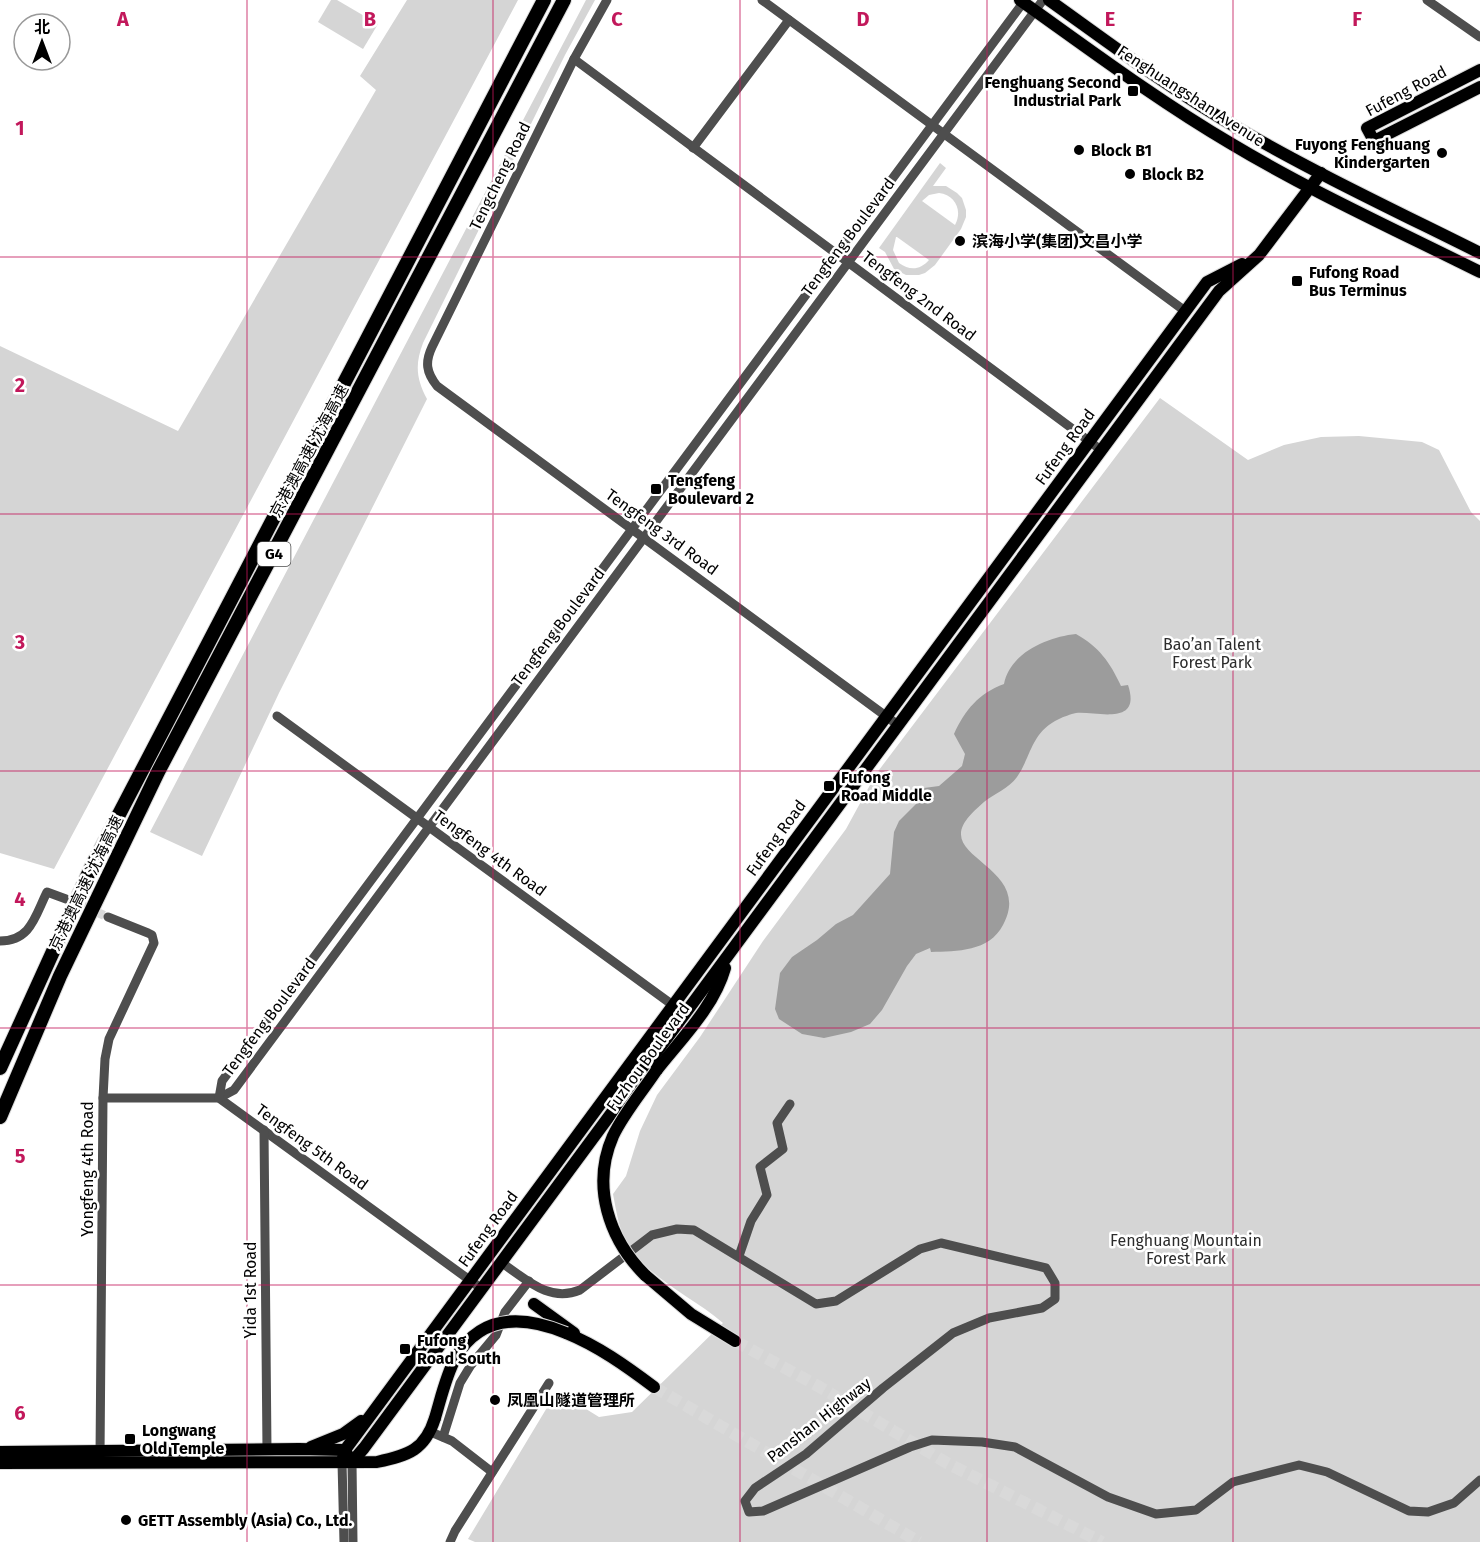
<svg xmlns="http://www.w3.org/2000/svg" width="1480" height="1542" viewBox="0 0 1480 1542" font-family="'Fira Sans','Noto Sans SC',sans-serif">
  <rect width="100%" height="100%" fill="#fff"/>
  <g fill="#d5d5d5" fill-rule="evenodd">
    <polygon points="331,0 337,0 378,24 363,49 318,22"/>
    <polygon points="407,0 518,0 54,869 0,853 0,346 178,431 376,90 360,76"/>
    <path d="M586 0H595L565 55 423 343C415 364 416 379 427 399L279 693 202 856 150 832Z"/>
    <path d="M940 163 946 168 933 186H946L957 193 962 198 966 210V217L961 229 935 265 925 273 919 275H906L894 269 885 252 879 248ZM939 193C955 195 963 210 955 225L922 201 929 195ZM896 237H897L929 260C920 270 910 271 899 263L893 250Z"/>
    <path d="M1160 398 1248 460 1284 445 1321 437 1359 436 1422 442 1439 450 1471 512 1480 521V1542H475L468 1539 557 1391 599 1417 632 1412 723 1323C691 1295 645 1278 625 1239 618 1225 616 1209 613 1194L626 1176 640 1131 657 1095 700 1037 763 941 846 829 876 774Z"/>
  </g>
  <path fill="#9c9c9c" d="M1076 634C1099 647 1110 662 1121 686L1128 685C1142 727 1096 711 1076 713 1071 714 1063 717 1059 719 1031 732 1031 757 1017 777 1009 788 994 794 984 802 975 810 961 822 961 834 960 861 1030 875 1003 925 989 952 957 951 931 952L930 948 916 954 907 966 882 1010 870 1024 851 1032 824 1038 802 1034 779 1019 775 1009 780 973 792 957 817 940 836 924 853 915 890 874 894 832 899 821 921 799 924 788 939 786 962 766 965 754 954 734C965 710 979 693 1004 684 1010 653 1047 637 1076 634Z"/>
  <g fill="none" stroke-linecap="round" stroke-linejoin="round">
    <polyline stroke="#d9d9d9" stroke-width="9" stroke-dasharray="9 4.5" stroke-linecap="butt" points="71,901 108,917"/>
    <g stroke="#d9d9d9" stroke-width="12" stroke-dasharray="12 6" stroke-linecap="butt">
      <polyline points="735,1341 818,1386 947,1463 1102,1542"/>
      <polyline points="654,1387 919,1542"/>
    </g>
    <g stroke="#dbdbdb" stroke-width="14">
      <g id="major">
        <path d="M1020 0C1089 49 1157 100 1230 143 1310 191 1396 230 1480 272"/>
        <path d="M1049 0C1112 45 1174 92 1241 130 1319 175 1400 213 1480 253"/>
        <polyline points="1480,70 1367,128 1374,141 1480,87"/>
        <path d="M656 1071C681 1039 714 1007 725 968"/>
        <polyline points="645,1275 691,1314 735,1341"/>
        <polyline points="534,1304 574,1333"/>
        <path d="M566 1333C598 1346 626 1366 654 1387"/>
        <polyline points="311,1447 343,1434 361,1421"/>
        <polyline points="0,1452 299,1449 345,1450 348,1456"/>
        <polyline points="342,1462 345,1450 1207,282 1242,264"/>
        <polyline points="352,1462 364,1448 1219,291 1259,255 1321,173"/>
        <path d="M0 1463 377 1462C409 1455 425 1450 435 1418"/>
      </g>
    </g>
    <g stroke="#dbdbdb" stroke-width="16">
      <g id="highway">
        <polyline points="0,1068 91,868 544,0"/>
        <polyline points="0,1117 60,976 158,772 564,0"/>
      </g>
    </g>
    <g stroke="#4e4e4e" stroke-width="9">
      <path d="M607 0 574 59 432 347C425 362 426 372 437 386L898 725"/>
      <polyline points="762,0 1185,311"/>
      <polyline points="1427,0 1480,37"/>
      <polyline points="574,59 1101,450"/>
      <polyline points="693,148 789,20"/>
      <polyline points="277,716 685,1014"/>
      <path d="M0 941C31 941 35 916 47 892L66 899"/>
      <polyline points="103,1098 219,1098 482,1289"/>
      <polyline points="219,1098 234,1090 1043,0"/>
      <polyline points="219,1098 222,1081 1025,0"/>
      <polyline points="264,1130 267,1449"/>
      <polyline points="740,1253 751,1221 767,1195 760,1167 783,1149 777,1123 790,1104"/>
      <path d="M502 1263C526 1279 549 1303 580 1290L652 1235 677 1229 694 1230 816 1304 836 1301 920 1249 941 1243 1046 1268 1055 1283V1299L1042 1308 989 1318 953 1333 883 1388 806 1454 755 1488 745 1501 749 1512 763 1511 910 1447 932 1440 982 1442 1015 1447 1108 1497 1156 1514 1196 1510 1233 1482 1299 1465 1327 1472 1409 1511 1428 1512 1454 1503 1480 1480"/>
      <polyline points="431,1432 452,1441 492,1472"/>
      <polyline points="443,1437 460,1383 471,1365 496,1335 505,1312 529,1281"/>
      <polyline points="100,1456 103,1098 105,1059 109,1039 154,943 152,935 148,933 108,917"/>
      <polyline points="342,1462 344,1542"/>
      <polyline points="352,1462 353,1542"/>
      <polyline points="450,1542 455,1531 549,1383"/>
    </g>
    <use href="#major" stroke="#000" stroke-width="12"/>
    <use href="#highway" stroke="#000" stroke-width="14"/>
    <g stroke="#dbdbdb" stroke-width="14" stroke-linecap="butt">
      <g id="major-bridge">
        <path d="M645 1275C609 1239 591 1186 613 1136 624 1113 642 1092 656 1071"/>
        <path d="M435 1418C441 1398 446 1375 456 1357 482 1313 525 1316 566 1333"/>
      </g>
    </g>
    <use href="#major-bridge" stroke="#000" stroke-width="12"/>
  </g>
  <path fill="none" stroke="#c2185b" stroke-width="1.5" stroke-opacity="0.55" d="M247 0V1542M493 0V1542M740 0V1542M987 0V1542M1233 0V1542M0 257H1480M0 514H1480M0 771H1480M0 1028H1480M0 1285H1480"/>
  <g fill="#000" stroke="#fff" stroke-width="2">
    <rect x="1127" y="85" width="12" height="12" rx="3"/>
    <circle cx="1079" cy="150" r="6"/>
    <circle cx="1442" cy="153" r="6"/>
    <circle cx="1130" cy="174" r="6"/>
    <circle cx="960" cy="241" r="6"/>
    <rect x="1291" y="275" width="12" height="12" rx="3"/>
    <rect x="650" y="483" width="12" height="12" rx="3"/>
    <rect x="823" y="780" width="12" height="12" rx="3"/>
    <rect x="399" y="1343" width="12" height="12" rx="3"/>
    <circle cx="495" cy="1400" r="6"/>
    <rect x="124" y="1433" width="12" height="12" rx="3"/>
    <circle cx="126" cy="1520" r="6"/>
  </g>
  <g text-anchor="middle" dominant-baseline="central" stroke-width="5" stroke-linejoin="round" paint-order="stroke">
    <rect fill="#fff" stroke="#4c4c4c" stroke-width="1.5" x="257.5" y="542" width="33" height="24" rx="4.5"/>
    <g font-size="15" font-weight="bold" fill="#000">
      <text x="274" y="554">G4</text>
    </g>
    <g font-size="16" font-weight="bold" fill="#000" stroke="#fff" text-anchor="start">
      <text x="1121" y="82" text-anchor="end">Fenghuang Second<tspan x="1121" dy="18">Industrial Park</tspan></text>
      <text x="1430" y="144" text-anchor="end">Fuyong Fenghuang<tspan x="1430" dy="18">Kindergarten</tspan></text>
      <text x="1091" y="150">Block B1</text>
      <text x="1142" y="174">Block B2</text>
      <text x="972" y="241">滨海小学(集团)文昌小学</text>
      <text x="1309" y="272">Fufong Road<tspan x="1309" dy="18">Bus Terminus</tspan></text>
      <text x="668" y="480">Tengfeng<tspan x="668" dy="18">Boulevard 2</tspan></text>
      <text x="841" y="777">Fufong<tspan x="841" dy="18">Road Middle</tspan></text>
      <text x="417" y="1340">Fufong<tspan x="417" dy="18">Road South</tspan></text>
      <text x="507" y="1400">凤凰山隧道管理所</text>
      <text x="142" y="1430">Longwang<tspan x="142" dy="18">Old Temple</tspan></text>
      <text x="138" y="1520">GETT Assembly (Asia) Co., Ltd.</text>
    </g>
    <g font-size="16" fill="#000" stroke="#fff">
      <text transform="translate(1406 91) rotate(-28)">Fufeng Road</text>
      <text transform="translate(1191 96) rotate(33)">Fenghuangshan Avenue</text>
      <text transform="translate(500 176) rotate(-64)">Tengcheng Road</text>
      <text transform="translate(848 237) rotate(-53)">Tengfeng Boulevard</text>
      <text transform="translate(919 296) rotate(37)">Tengfeng 2nd Road</text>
      <text transform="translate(1065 447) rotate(-54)">Fufeng Road</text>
      <text transform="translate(309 451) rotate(-62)">京港澳高速 沈海高速</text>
      <text transform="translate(662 532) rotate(36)">Tengfeng 3rd Road</text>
      <text transform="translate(558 627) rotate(-53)">Tengfeng Boulevard</text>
      <text transform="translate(776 838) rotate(-54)">Fufeng Road</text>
      <text transform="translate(490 853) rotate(36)">Tengfeng 4th Road</text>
      <text transform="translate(86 883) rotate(-64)">京港澳高速 沈海高速</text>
      <text transform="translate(269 1017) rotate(-53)">Tengfeng Boulevard</text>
      <text transform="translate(648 1057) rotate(-54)">Fuzhou Boulevard</text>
      <text transform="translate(312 1147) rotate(36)">Tengfeng 5th Road</text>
      <text transform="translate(87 1169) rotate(-90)">Yongfeng 4th Road</text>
      <text transform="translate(488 1229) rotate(-54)">Fufeng Road</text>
      <text transform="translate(250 1290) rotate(-90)">Yida 1st Road</text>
      <text transform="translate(819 1420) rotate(-38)">Panshan Highway</text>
    </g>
    <g font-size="16" fill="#2c2c2c" stroke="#fff">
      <text x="1212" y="644">Bao’an Talent<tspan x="1212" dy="18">Forest Park</tspan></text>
      <text x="1186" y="1240">Fenghuang Mountain<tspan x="1186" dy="18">Forest Park</tspan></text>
    </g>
  </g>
  <g font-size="20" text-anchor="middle" font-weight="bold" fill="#c2185b" stroke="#fff" stroke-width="5" stroke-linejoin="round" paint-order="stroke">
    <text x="123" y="26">A</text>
    <text x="370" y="26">B</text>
    <text x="617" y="26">C</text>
    <text x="863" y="26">D</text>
    <text x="1110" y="26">E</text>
    <text x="1357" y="26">F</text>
    <text x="20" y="135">1</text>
    <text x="20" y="392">2</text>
    <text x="20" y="649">3</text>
    <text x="20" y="906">4</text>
    <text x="20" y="1163">5</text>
    <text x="20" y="1420">6</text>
  </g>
  <g transform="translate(42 42)"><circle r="28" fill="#ffffff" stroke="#999999" stroke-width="1.5"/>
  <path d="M0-4.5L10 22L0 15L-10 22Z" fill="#000000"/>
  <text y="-9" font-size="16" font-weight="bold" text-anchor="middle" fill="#000000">北</text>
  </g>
</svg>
